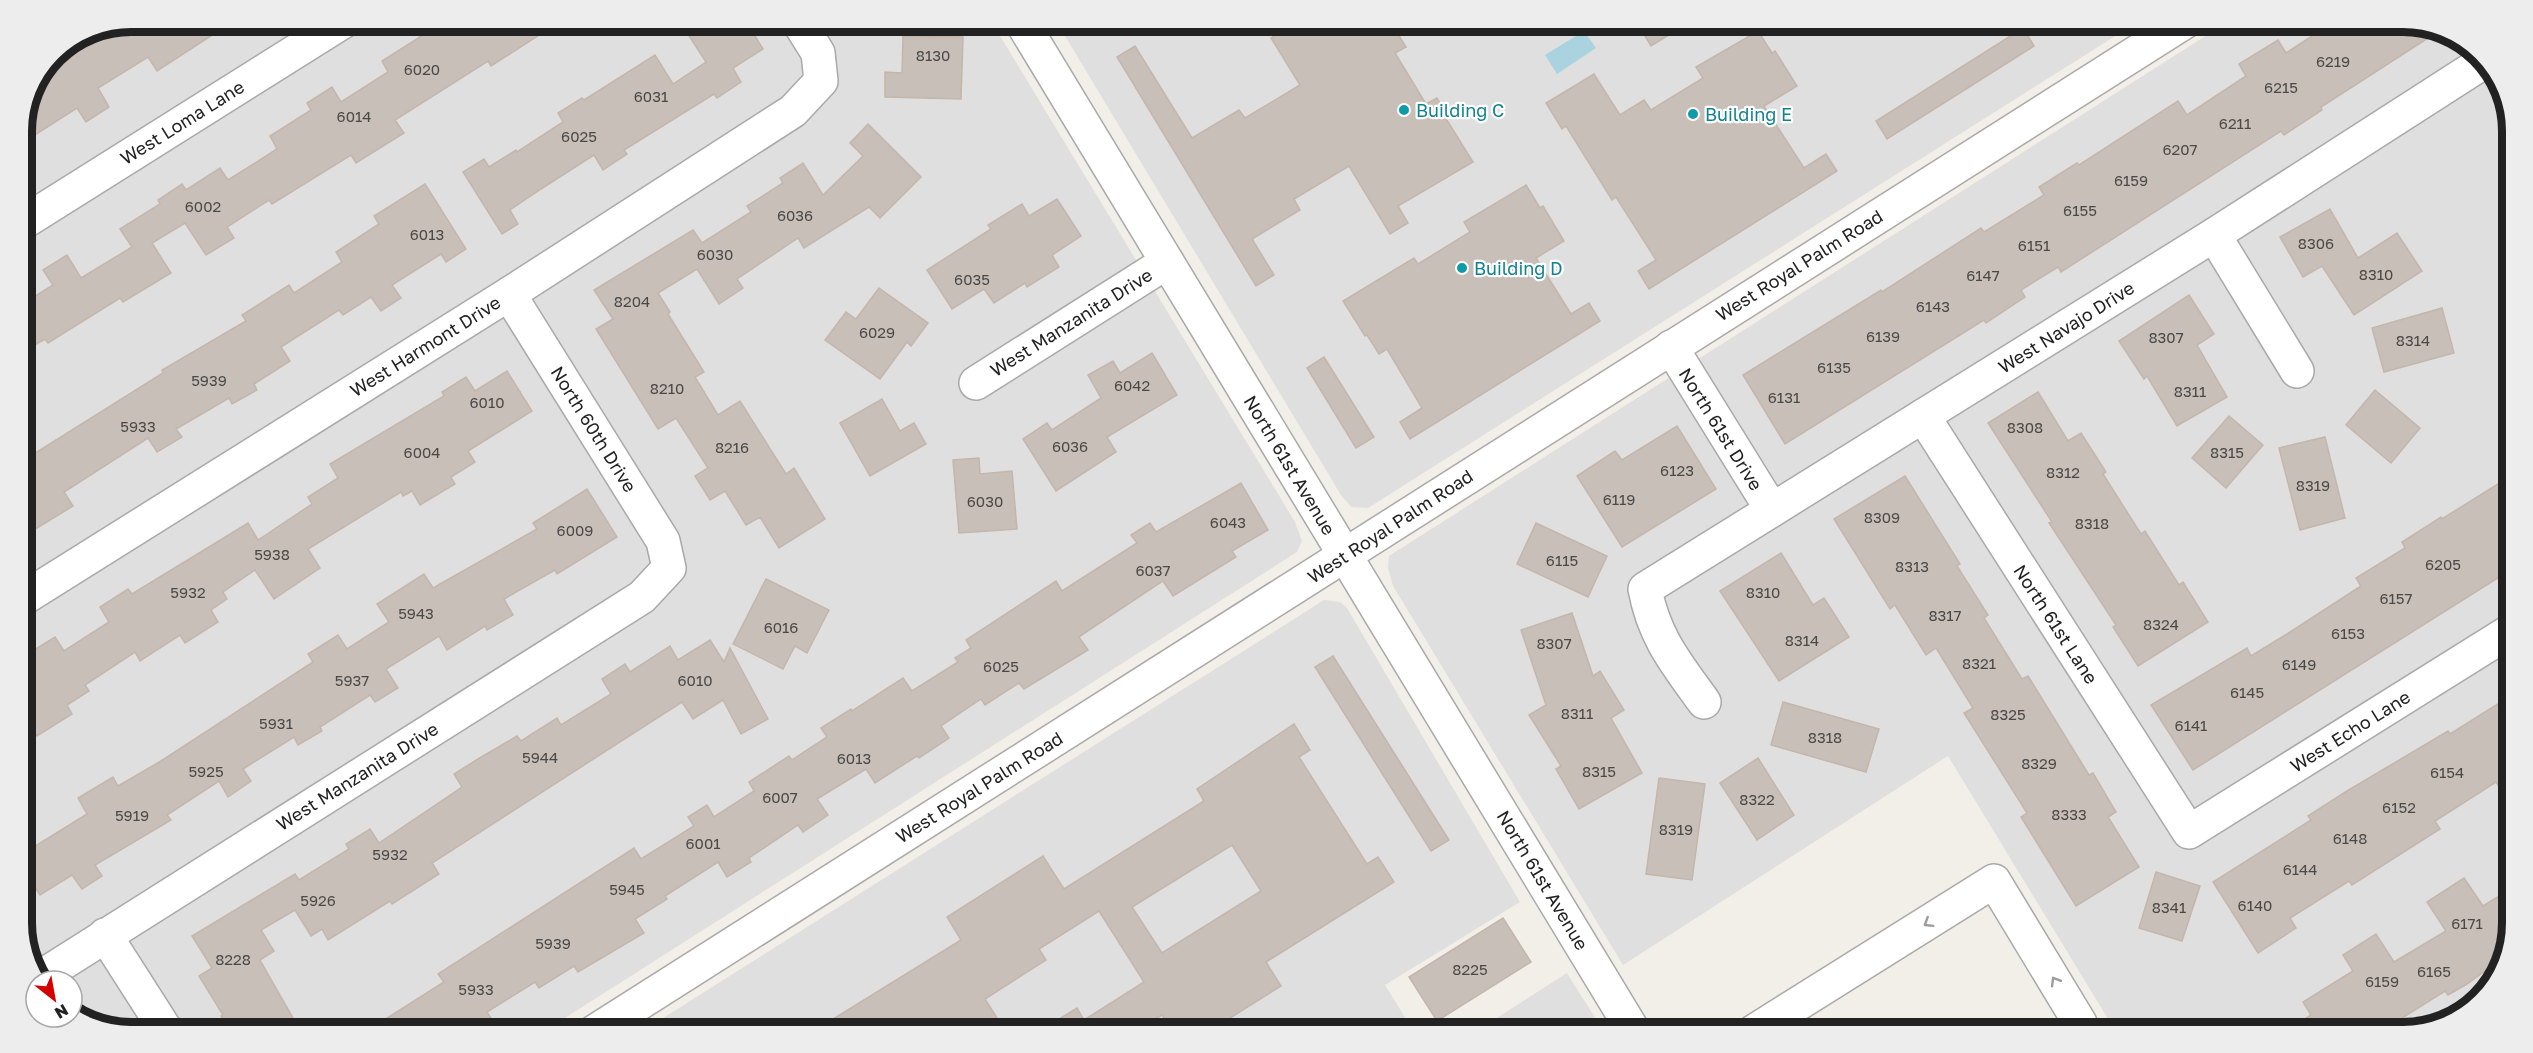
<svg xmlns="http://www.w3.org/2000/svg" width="2533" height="1053" viewBox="0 0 2533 1053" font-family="'Golos Text',sans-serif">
  <rect width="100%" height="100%" fill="#f2efe9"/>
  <g fill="#e0dfdf">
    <polygon points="131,21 991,21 1295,522 1302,541 1297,552 543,1032 131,1032 89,1024 72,1011 72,981 40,981 21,930 21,124 53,53 89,29"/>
    <polygon points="1056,21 2139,21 1368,508 1351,507 1341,495"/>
    <polygon points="2229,21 2403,21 2444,29 2490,64 2512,124 2512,922 2504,964 2464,1013 2403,1032 2116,1032 1948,756 1623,965 1393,586 1388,568 1389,556"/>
    <polygon points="1324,600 1340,602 1347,608 1520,902 1385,985 1414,1032 641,1032"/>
    <polygon points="1567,973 1604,1032 1474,1032 1475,1032"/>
  </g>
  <polygon fill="#aad3df" points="1584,31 1596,48 1557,74 1545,55"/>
  <g fill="#c7bfb8" stroke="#c4b6ab" stroke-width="1.5" fill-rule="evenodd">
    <polygon points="130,21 234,21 157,71 148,57 98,88 109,107 86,122 77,108 21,144 21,124 50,60 65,50 68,53 114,24"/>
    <polygon points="445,21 561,21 491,66 488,61 395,120 404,133 356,163 351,155 272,204 269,200 227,227 234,238 206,255 185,223 152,243 171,273 123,302 120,298 48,343 45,339 21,353 21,305 53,285 43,270 67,255 81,278 132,247 120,229 160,204 158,200 182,184 186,190 220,168 228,180 277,149 270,136 311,110 307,103 332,87 341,102 388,72 382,61"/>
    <polygon points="696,21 746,21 763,49 733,68 741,82 717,98 714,94 624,150 627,154 603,170 594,155 541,189 510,210 518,224 502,234 463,172 484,159 489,167 516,150 517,152 563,122 558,113 582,98 584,100 655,55 673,84 706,62 684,28"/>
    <polygon points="1299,21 1390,21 1406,47 1395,53 1426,104 1437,98 1447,115 1445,117 1473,162 1398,206 1408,223 1390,234 1349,166 1294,199 1300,210 1252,239 1274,275 1256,286 1117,57 1135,46 1192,138 1239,110 1245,118 1300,85 1271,38"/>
    <polygon points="1636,21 1692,21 1651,46"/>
    <polygon points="2335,21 2403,21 2442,29 2321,107 2322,110 2284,135 2281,131 2061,272 2058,267 2021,290 2025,297 1986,323 1984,320 1785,444 1743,375 1881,290 1882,292 1981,228 1984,232 2044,195 2039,187 2077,163 2079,165 2178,101 2187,115 2246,76 2239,64 2278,40 2286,53"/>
    <polygon points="2023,28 2034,46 1887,139 1876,121"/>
    <polygon points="1758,31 1772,53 1775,51 1797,86 1764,106 1804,168 1826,154 1837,171 1649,289 1638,271 1656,260 1616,197 1612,200 1566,126 1562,129 1546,103 1594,74 1620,115 1644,100 1651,110 1703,78 1696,67"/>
    <polygon points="903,36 963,37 961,99 885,97 885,72 902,73"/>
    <polygon points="868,124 921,177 880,218 869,207 804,248 798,238 737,279 743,288 719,304 697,269 658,293 670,312 668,314 704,372 695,377 718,415 740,401 786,474 794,468 825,519 779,548 760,517 746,525 725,491 710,500 695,476 708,468 676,418 658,429 596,329 613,319 594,290 693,230 702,243 751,212 747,206 783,183 780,178 803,163 823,195 863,156 850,143"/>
    <polygon points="425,184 466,249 446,262 441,254 392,285 401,298 381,311 371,297 343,315 339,310 281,347 290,361 254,384 257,390 232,404 229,398 176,429 182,437 157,452 148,438 64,492 73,506 21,538 21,462 163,373 162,370 246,321 242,315 289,285 294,293 342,262 336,252 379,224 374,216"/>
    <polygon points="1526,185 1540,208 1543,206 1564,241 1536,258 1571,314 1589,303 1600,321 1410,439 1400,422 1422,408 1387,349 1379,354 1367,335 1365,336 1343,301 1414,258 1418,264 1470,232 1464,222"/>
    <polygon points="1057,199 1081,236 1052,255 1059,267 1027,287 1025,283 994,303 984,289 952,309 927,270 991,229 988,225 1022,204 1029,216"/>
    <polygon points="2330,209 2358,258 2397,233 2422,271 2354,315 2322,266 2303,277 2280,237"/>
    <polygon points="879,288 928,323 911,346 907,342 880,379 825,340 846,312 856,319"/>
    <polygon points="2189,295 2214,334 2197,345 2227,397 2177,426 2147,376 2144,379 2119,341"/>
    <polygon points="2442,308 2454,353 2384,372 2372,328"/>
    <polygon points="1152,353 1177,395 1107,437 1116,452 1056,491 1023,439 1047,423 1052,430 1101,398 1088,375 1113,361 1120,373"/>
    <polygon points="1324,357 1374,437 1356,448 1307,368"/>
    <polygon points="507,371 532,411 468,451 475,462 451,477 455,484 420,505 412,491 403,496 401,492 308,549 320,568 274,599 255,570 223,592 227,599 211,610 218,622 185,643 180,635 140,661 135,652 85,685 89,691 67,705 72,714 37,736 21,710 21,658 55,637 64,651 109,622 100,607 128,589 132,594 248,523 258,540 312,504 308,497 338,478 330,464 444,396 442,392 466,377 475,391"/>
    <polygon points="2375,390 2420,428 2391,463 2346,425"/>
    <polygon points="2038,392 2068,441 2081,433 2106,472 2103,474 2141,534 2145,531 2179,585 2183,582 2208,622 2138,666 2113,627 2116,625 2049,523 2052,522 1988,423"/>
    <polygon points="882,399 900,431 914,423 926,444 870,476 840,423"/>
    <polygon points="2229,416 2263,445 2226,488 2192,458"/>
    <polygon points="1677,426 1716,489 1622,547 1577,476 1615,451 1622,460"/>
    <polygon points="2325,437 2345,518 2300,530 2279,448"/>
    <polygon points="979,458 980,474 1012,471 1017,529 959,533 953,460"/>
    <polygon points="2512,475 2512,569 2193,770 2151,705 2247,648 2251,656 2287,634 2361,586 2356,578 2405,548 2402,542 2441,517 2442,519"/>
    <polygon points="1905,476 1960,564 1957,566 1988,615 1984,618 2022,679 2028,676 2089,775 2093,773 2116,812 2108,817 2139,867 2076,906 2021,817 2027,813 1964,713 1973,708 1936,648 1926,655 1895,605 1890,609 1834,519"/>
    <polygon points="1241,483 1268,530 1232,551 1236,557 1173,596 1163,581 1079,637 1088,650 1024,689 1019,683 985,705 981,699 941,726 949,738 919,758 917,756 875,783 866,769 817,799 828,815 803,832 798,825 749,858 751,862 727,877 718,862 665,896 667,899 635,919 644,933 578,972 574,966 539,988 535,982 487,1012 500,1032 365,1032 444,982 438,974 634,848 641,859 694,826 688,817 707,805 714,817 754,791 749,782 789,756 792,760 827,737 821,728 851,709 852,711 903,678 912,691 958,662 955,658 971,648 966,640 1056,581 1062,591 1137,543 1131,535 1150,523 1156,532"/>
    <polygon points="587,489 617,537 557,574 555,570 504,599 513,615 487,630 485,626 447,650 439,636 386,669 398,688 375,702 370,695 320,727 322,731 298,745 294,737 243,769 251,781 228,797 219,781 167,815 171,820 95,865 102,876 82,889 72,875 40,895 21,866 21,855 87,814 78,798 113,777 118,786 161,761 313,662 308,654 338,635 347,649 389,622 377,604 424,574 433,588 537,529 533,523"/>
    <polygon points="1536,523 1607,556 1588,597 1517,564"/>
    <polygon points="1781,553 1813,605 1824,598 1849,637 1779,681 1720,591"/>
    <polygon points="766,579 829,610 807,653 795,646 783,669 733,644"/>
    <polygon points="1572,613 1593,676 1600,671 1624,710 1611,718 1642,773 1579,809 1556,769 1561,766 1529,715 1546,705 1521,630"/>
    <polygon points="710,640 724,662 730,648 768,719 741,734 723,700 693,719 682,702 432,863 439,874 392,904 390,901 328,940 322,929 311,936 295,910 261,930 274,951 260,960 301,1032 230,1032 221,1016 223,1015 199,976 212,968 192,936 295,874 299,880 349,849 346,844 370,829 379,843 462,787 454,774 478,759 517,736 521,741 557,718 561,725 611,694 602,679 625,664 630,672 670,646 678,660"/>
    <polygon points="1333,656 1449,840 1431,851 1315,667"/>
    <polygon points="2512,695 2512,807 2496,782 2435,821 2440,829 2352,885 2349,881 2290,918 2296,928 2258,953 2213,882 2311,820 2308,816 2347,791 2448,731 2450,734"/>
    <polygon points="1783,702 1879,729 1866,772 1771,745"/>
    <path d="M1294 724 1310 750 1299 757 1367 864 1378 857 1394 882 1266 962 1281 986 1208 1032H1173L1162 1015 1134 1032H1038L1077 1008 1084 1020 1144 982 1099 911 1039 949 1046 960 985 999 1006 1032H812L961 940 947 917 1043 856 1064 889 1204 801 1197 789ZM1232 845 1261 891 1162 953 1132 907Z"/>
    <polygon points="1758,758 1794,815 1757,840 1720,783"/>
    <polygon points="1659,778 1705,784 1692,880 1646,874"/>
    <polygon points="2156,872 2200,886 2182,941 2139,928"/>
    <polygon points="2464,878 2483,906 2512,888 2512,922 2505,956 2467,984 2448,995 2445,991 2380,1032 2284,1032 2311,1015 2303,1002 2353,971 2343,955 2376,934 2394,962 2446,931 2427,902"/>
    <polygon points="1503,918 1531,962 1437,1021 1409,977"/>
  </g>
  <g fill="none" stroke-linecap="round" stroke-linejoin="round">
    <g stroke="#a9a9a9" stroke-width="36">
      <g id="minor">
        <polyline points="1021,21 1634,1032"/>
        <polyline points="21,224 344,21"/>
        <polyline points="2214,235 2297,371"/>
        <polyline points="1671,347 1772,510"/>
        <polyline points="976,383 1167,262"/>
        <polyline points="1923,416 2189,832 2512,630"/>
        <polyline points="21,600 509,294 793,111 821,81 818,53 798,21"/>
        <path d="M1704 702C1676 663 1654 637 1645 589L2214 235 2485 61"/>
        <polyline points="105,935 167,1032"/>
        <polyline points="39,978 642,597 669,568 663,541 509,294"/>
        <polyline points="594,1032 2186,21"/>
        <polyline points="1753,1032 1994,881 2080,1023 2077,1032"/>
      </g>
    </g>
    <use href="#minor" stroke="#fff" stroke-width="33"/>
  </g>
  <defs><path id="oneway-chevron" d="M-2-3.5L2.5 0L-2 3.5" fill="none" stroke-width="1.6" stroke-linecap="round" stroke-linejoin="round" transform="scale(1.5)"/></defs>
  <g stroke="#9c9c9c">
    <use href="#oneway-chevron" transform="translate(1928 923) rotate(148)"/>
    <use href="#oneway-chevron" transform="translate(2055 981) rotate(-121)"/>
  </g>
  <g fill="#0f9aa8" stroke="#fff" stroke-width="2">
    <circle cx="1404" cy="110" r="6"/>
    <circle cx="1693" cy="114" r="6"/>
    <circle cx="1462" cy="268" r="6"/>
  </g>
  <g text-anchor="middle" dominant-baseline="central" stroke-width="4.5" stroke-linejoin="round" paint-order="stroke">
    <g font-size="15" fill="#4b4948">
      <text x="933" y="55">8130</text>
      <text x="2333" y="61">6219</text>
      <text x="422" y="69">6020</text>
      <text x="2281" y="87">6215</text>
      <text x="651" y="96">6031</text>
      <text x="354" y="116">6014</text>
      <text x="2235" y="123">6211</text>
      <text x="579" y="136">6025</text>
      <text x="2180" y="149">6207</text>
      <text x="2131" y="180">6159</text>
      <text x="203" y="206">6002</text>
      <text x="2080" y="210">6155</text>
      <text x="795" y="215">6036</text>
      <text x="427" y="234">6013</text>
      <text x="2316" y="243">8306</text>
      <text x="2034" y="245">6151</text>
      <text x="715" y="254">6030</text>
      <text x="2376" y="274">8310</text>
      <text x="1983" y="275">6147</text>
      <text x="972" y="279">6035</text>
      <text x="632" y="301">8204</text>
      <text x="1933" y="306">6143</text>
      <text x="877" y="332">6029</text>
      <text x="1883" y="336">6139</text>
      <text x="2166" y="337">8307</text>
      <text x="2413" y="340">8314</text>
      <text x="1834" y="367">6135</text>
      <text x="209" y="380">5939</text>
      <text x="1132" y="385">6042</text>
      <text x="667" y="388">8210</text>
      <text x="2190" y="391">8311</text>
      <text x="1784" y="397">6131</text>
      <text x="487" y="402">6010</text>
      <text x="138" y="426">5933</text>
      <text x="2025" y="427">8308</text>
      <text x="1070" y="446">6036</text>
      <text x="732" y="447">8216</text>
      <text x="422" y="452">6004</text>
      <text x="2227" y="452">8315</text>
      <text x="1677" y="470">6123</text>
      <text x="2063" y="472">8312</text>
      <text x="2313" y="485">8319</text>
      <text x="1619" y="499">6119</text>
      <text x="985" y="501">6030</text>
      <text x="1882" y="517">8309</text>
      <text x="1228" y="522">6043</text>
      <text x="2092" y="523">8318</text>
      <text x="575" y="530">6009</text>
      <text x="272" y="554">5938</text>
      <text x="1562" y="560">6115</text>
      <text x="2443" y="564">6205</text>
      <text x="1912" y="566">8313</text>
      <text x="1153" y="570">6037</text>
      <text x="188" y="592">5932</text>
      <text x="1763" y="592">8310</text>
      <text x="2396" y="598">6157</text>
      <text x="416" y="613">5943</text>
      <text x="1945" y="615">8317</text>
      <text x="2161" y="624">8324</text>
      <text x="781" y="627">6016</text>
      <text x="2348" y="633">6153</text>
      <text x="1802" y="640">8314</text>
      <text x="1554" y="643">8307</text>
      <text x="1979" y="663">8321</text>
      <text x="2299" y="664">6149</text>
      <text x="1001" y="666">6025</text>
      <text x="352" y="680">5937</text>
      <text x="695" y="680">6010</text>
      <text x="2247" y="692">6145</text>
      <text x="1577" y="713">8311</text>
      <text x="2008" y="714">8325</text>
      <text x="276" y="723">5931</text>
      <text x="2191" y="725">6141</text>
      <text x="1825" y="737">8318</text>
      <text x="540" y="757">5944</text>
      <text x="854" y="758">6013</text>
      <text x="2039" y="763">8329</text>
      <text x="206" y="771">5925</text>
      <text x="1599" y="771">8315</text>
      <text x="2447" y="772">6154</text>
      <text x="780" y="797">6007</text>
      <text x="1757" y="799">8322</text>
      <text x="2399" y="807">6152</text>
      <text x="2069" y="814">8333</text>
      <text x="132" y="815">5919</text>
      <text x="1676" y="829">8319</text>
      <text x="2350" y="838">6148</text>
      <text x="703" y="843">6001</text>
      <text x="390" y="854">5932</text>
      <text x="2300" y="869">6144</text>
      <text x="627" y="889">5945</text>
      <text x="318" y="900">5926</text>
      <text x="2255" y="905">6140</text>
      <text x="2169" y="907">8341</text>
      <text x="2467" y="923">6171</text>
      <text x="553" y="943">5939</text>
      <text x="233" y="959">8228</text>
      <text x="1470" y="969">8225</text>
      <text x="2434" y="971">6165</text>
      <text x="2382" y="981">6159</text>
      <text x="476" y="989">5933</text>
    </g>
    <g font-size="18" fill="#0d838f" stroke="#fff" text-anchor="start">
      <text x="1416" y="110">Building C</text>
      <text x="1705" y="114">Building E</text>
      <text x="1474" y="268">Building D</text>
    </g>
    <g font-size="18" fill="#222" stroke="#fff">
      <text transform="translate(182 122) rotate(-32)">West Loma Lane</text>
      <text transform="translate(1799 265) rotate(-32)">West Royal Palm Road</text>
      <text transform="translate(1071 322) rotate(-32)">West Manzanita Drive</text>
      <text transform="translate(2066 327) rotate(-32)">West Navajo Drive</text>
      <text transform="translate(425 346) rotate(-32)">West Harmont Drive</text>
      <text transform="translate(594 429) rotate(58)">North 60th Drive</text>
      <text transform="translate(1721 429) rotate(58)">North 61st Drive</text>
      <text transform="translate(1290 465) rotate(59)">North 61st Avenue</text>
      <text transform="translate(1390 526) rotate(-33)">West Royal Palm Road</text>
      <text transform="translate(2056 624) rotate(57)">North 61st Lane</text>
      <text transform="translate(2350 731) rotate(-32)">West Echo Lane</text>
      <text transform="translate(357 776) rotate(-32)">West Manzanita Drive</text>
      <text transform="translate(979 787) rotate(-32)">West Royal Palm Road</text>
      <text transform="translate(1543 880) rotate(59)">North 61st Avenue</text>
    </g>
  </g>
  <path d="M0 0H2533V1053H0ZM131 32H2403A99 99 0 0 1 2502 131V923A99 99 0 0 1 2403 1022H131A99 99 0 0 1 32 923V131A99 99 0 0 1 131 32Z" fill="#ededed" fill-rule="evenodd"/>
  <path fill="none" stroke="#222" stroke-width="8" d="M131 32H2403A99 99 0 0 1 2502 131V923A99 99 0 0 1 2403 1022H131A99 99 0 0 1 32 923V131A99 99 0 0 1 131 32Z"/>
  <g transform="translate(54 999) rotate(149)"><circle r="28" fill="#ffffff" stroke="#a7a7a7" stroke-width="1.5"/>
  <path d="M0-4.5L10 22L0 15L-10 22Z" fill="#d40000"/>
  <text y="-9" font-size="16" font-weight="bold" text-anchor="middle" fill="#222222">N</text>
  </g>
</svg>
